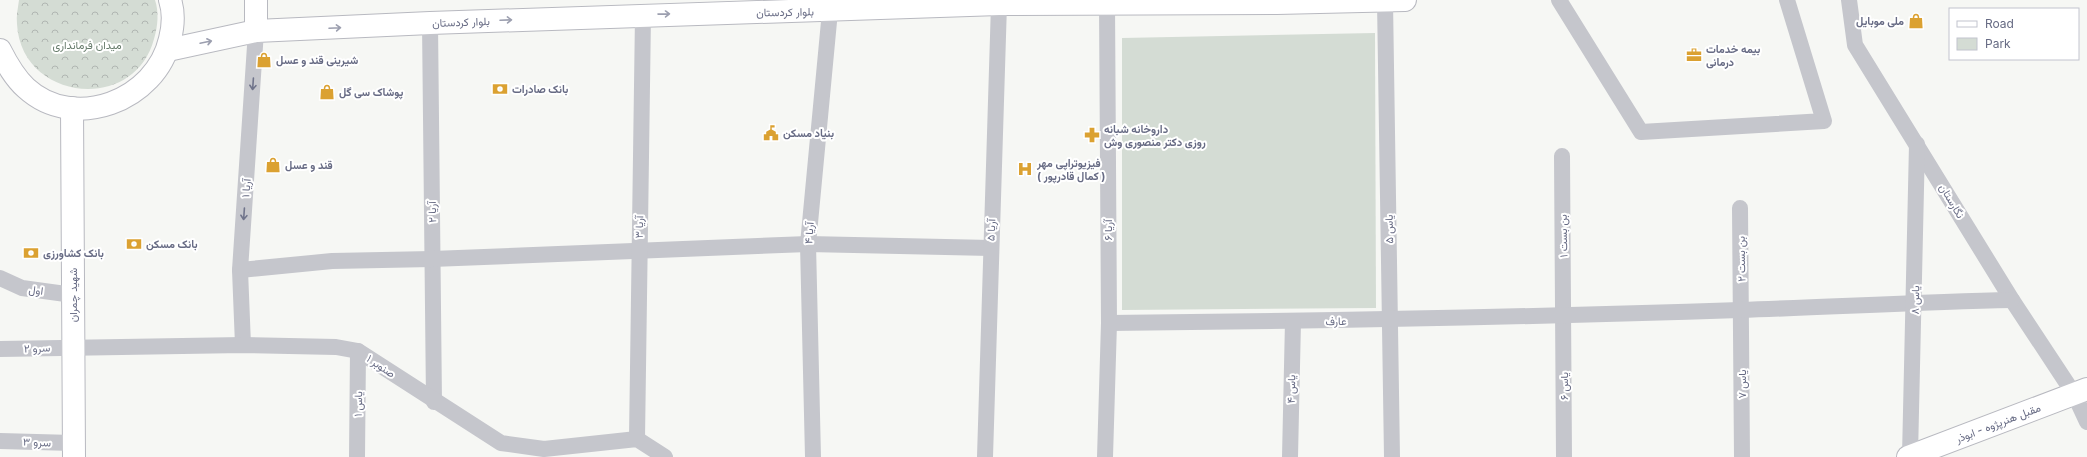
<svg xmlns="http://www.w3.org/2000/svg" width="2087" height="457" viewBox="0 0 2087 457" font-family="Inter,Vazirmatn,sans-serif">
  <defs>
    <pattern id="forest-crowns" width="20" height="18" patternUnits="userSpaceOnUse"><rect width="20" height="18" fill="#d4dcd4"/><path d="M2 6a3 3 0 1 1 6 0M12 15a3 3 0 1 1 6 0" fill="none" stroke="#b0b6b2"/></pattern>
  </defs>
  <rect width="100%" height="100%" fill="#f6f7f4"/>
  <polygon fill="#d4dcd4" points="1375,33 1376,308 1122,310 1122,38"/>
  <path fill="url(#forest-crowns)" d="M19 0H155C159 12 158 26 154 39 134 114 21 101 17 24 16 16 18 8 19 0Z"/>
  <g fill="none" stroke-linecap="round" stroke-linejoin="round">
    <g stroke="#b8b9c0" stroke-width="24">
      <g id="secondary">
        <polyline points="256,31 256,0"/>
        <path d="M0 50C7 64 14 77 26 88 74 132 156 101 170 39 173 27 174 12 170 0"/>
        <polyline points="168,50 256,31 430,23 999,4 1277,3 1405,0"/>
        <polyline points="72,108 74,457"/>
        <polyline points="1908,457 2087,389"/>
      </g>
    </g>
    <g stroke="#c5c6cc" stroke-width="16">
      <polyline points="1559,0 1641,132 1824,121 1787,0"/>
      <polyline points="1849,0 1855,45 2012,300 2074,394 2087,422"/>
      <polyline points="1385,1 1392,457"/>
      <polyline points="430,23 434,402"/>
      <polyline points="1562,156 1564,457"/>
      <polyline points="1740,208 1742,457"/>
      <polyline points="240,270 332,261 432,259 808,244 991,248"/>
      <polyline points="0,278 22,288 73,295"/>
      <path d="M1109 323C1319 321 1529 317 1740 310 1831 307 1921 302 2012 300"/>
      <polyline points="243,345 240,270 256,31"/>
      <polyline points="0,349 243,345 336,347 358,351 501,443 544,449 637,439 665,457"/>
      <polyline points="637,439 643,15"/>
      <polyline points="0,441 73,443"/>
      <polyline points="1910,456 1917,144"/>
      <polyline points="357,457 358,351"/>
      <polyline points="813,457 808,244 830,11"/>
      <polyline points="985,457 999,4"/>
      <polyline points="1105,457 1109,323 1107,4"/>
      <polyline points="1290,457 1293,321"/>
    </g>
    <use href="#secondary" stroke="#fff" stroke-width="22"/>
  </g>
  <defs><path id="oneway-shaft" d="M-6 0H5M1.5-3L5.5 0L1.5 3" fill="none" stroke-width="1.6" stroke-linecap="round" stroke-linejoin="round"/></defs>
  <g stroke="#9c9faf">
    <use href="#oneway-shaft" transform="translate(664 14) rotate(-1)"/>
    <use href="#oneway-shaft" transform="translate(506 20) rotate(-2)"/>
    <use href="#oneway-shaft" transform="translate(335 28) rotate(-3)"/>
    <use href="#oneway-shaft" transform="translate(206 42) rotate(-12)"/>
  </g>
  <g stroke="#70748b">
    <use href="#oneway-shaft" transform="translate(253 84) rotate(94)"/>
    <use href="#oneway-shaft" transform="translate(244 214) rotate(94)"/>
  </g>
  <defs>
    <g id="shop-bare" transform="scale(1.2)"><path d="M-5-2.5h2.3a2.7 3.5 0 0 1 5.4 0H5L5.5 6h-11ZM-1.5-2.5h3a1.5 2.3 0 0 0-3 0Z" fill="#dba131" stroke="#fff" stroke-width="2.5" paint-order="stroke"/></g>
    <g id="office-bare" transform="scale(1.2)"><path d="M-6-3h4V-5.5h4V-3h4V5H-6ZM-1-4.5V-3h2v-1.5ZM-6 0V1H6V0Z" fill="#dba131" stroke="#fff" stroke-width="2.5" paint-order="stroke"/></g>
    <g id="bank-bare" transform="scale(1.2)"><path d="M-6-4H6V4H-6ZM0-2.3a2.3 2.3 0 1 0 0 4.6a2.3 2.3 0 1 0 0-4.6Z" fill="#dba131" stroke="#fff" stroke-width="2.5" paint-order="stroke"/></g>
    <g id="civic-bare" transform="scale(1.2)"><path d="M-.6-6.5H3V-4.5H.6V-3L4-1V1h2V6H-6V1h2V-1L-.6-3ZM-1.2 2.5V6h2.4V2.5Z" fill="#dba131" stroke="#fff" stroke-width="2.5" paint-order="stroke"/></g>
    <g id="pharmacy-bare" transform="scale(1.2)"><path d="M-2-6h4v4h4v4h-4v4h-4v-4h-4v-4h4Z" fill="#dba131" stroke="#fff" stroke-width="2.5" paint-order="stroke"/></g>
    <g id="hospital-bare" transform="scale(1.2)"><path d="M-5-5h3v3.5h4V-5h3V5h-3V1.5h-4V5h-3Z" fill="#dba131" stroke="#fff" stroke-width="2.5" paint-order="stroke"/></g>
  </defs>
  <g fill-rule="evenodd">
    <use href="#shop-bare" x="1916" y="21"/>
    <use href="#office-bare" x="1694" y="55"/>
    <use href="#shop-bare" x="264" y="60"/>
    <use href="#bank-bare" x="500" y="89"/>
    <use href="#shop-bare" x="327" y="92"/>
    <use href="#civic-bare" x="771" y="133"/>
    <use href="#pharmacy-bare" x="1092" y="135"/>
    <use href="#shop-bare" x="273" y="165"/>
    <use href="#hospital-bare" x="1025" y="169"/>
    <use href="#bank-bare" x="134" y="244"/>
    <use href="#bank-bare" x="31" y="253"/>
  </g>
  <g text-anchor="middle" dominant-baseline="central" stroke-width="4" stroke-linejoin="round" paint-order="stroke">
    <g font-size="11" fill="#676b84" stroke="#fff">
      <text transform="translate(785 12) rotate(-1)">بلوار کردستان</text>
      <text transform="translate(461 22) rotate(-2)">بلوار کردستان</text>
      <text transform="translate(246 188) rotate(-86)">آریا ۱</text>
      <text transform="translate(1952 201) rotate(59)">نگارستان</text>
      <text transform="translate(432 212) rotate(-91)">آریا ۲</text>
      <text transform="translate(639 227) rotate(-89)">آریا ۳</text>
      <text transform="translate(1389 229) rotate(-91)">یاس ۵</text>
      <text transform="translate(991 230) rotate(-88)">آریا ۵</text>
      <text transform="translate(1108 230) rotate(-90)">آریا ۶</text>
      <text transform="translate(809 233) rotate(-86)">آریا ۴</text>
      <text transform="translate(1563 236) rotate(-91)">بن بست ۱</text>
      <text transform="translate(1741 259) rotate(-91)">بن بست ۲</text>
      <text transform="translate(36 290) rotate(7)">اول</text>
      <text transform="translate(73 295) rotate(-90)">شهید چمران</text>
      <text transform="translate(1915 300) rotate(-89)">یاس ۸</text>
      <text transform="translate(1336 321) rotate(-1)">عارف</text>
      <text transform="translate(37 348) rotate(-2)">سرو ۲</text>
      <text transform="translate(381 366) rotate(34)">صنوبر ۱</text>
      <text transform="translate(1742 384) rotate(-90)">یاس ۷</text>
      <text transform="translate(1564 386) rotate(-90)">یاس ۶</text>
      <text transform="translate(1291 389) rotate(-89)">یاس ۴</text>
      <text transform="translate(358 404) rotate(-89)">یاس ۱</text>
      <text transform="translate(1998 423) rotate(-21)">مقبل هنرپژوه - ابوذر</text>
      <text transform="translate(37 442) rotate(2)">سرو ۳</text>
    </g>
    <g font-size="11" font-weight="bold" fill="#676b84" stroke="#fff" text-anchor="start">
      <text x="1904" y="21" text-anchor="end">ملی موبایل</text>
      <text x="1706" y="49">بیمه خدمات<tspan x="1706" dy="13">درمانی</tspan></text>
      <text x="276" y="60">شیرینی قند و عسل</text>
      <text x="512" y="89">بانک صادرات</text>
      <text x="339" y="92">پوشاک سی گل</text>
      <text x="1104" y="129">داروخانه شبانه<tspan x="1104" dy="13">روزی دکتر منصوری وش</tspan></text>
      <text x="783" y="133">بنیاد مسکن</text>
      <text x="1037" y="163">فیزیوتراپی مهر<tspan x="1037" dy="13">( کمال قادرپور )</tspan></text>
      <text x="285" y="165">قند و عسل</text>
      <text x="146" y="244">بانک مسکن</text>
      <text x="43" y="253">بانک کشاورزی</text>
    </g>
    <g font-size="11" fill="#667b6b" stroke="#fff">
      <text x="87" y="45">میدان فرمانداری</text>
    </g>
  </g>
  <rect x="1949" y="8" width="130" height="52" fill="#ffffff" stroke="#c2c4ce"/>
  <rect x="1957" y="21" width="20" height="6" fill="#ffffff" stroke="#c2c4ce"/>
  <text x="1985" y="28" font-size="12" fill="#676b84">Road</text>
  <rect x="1957" y="38" width="20" height="12" fill="#d4dcd4" stroke="#c2c4ce"/>
  <text x="1985" y="48" font-size="12" fill="#676b84">Park</text>
</svg>
